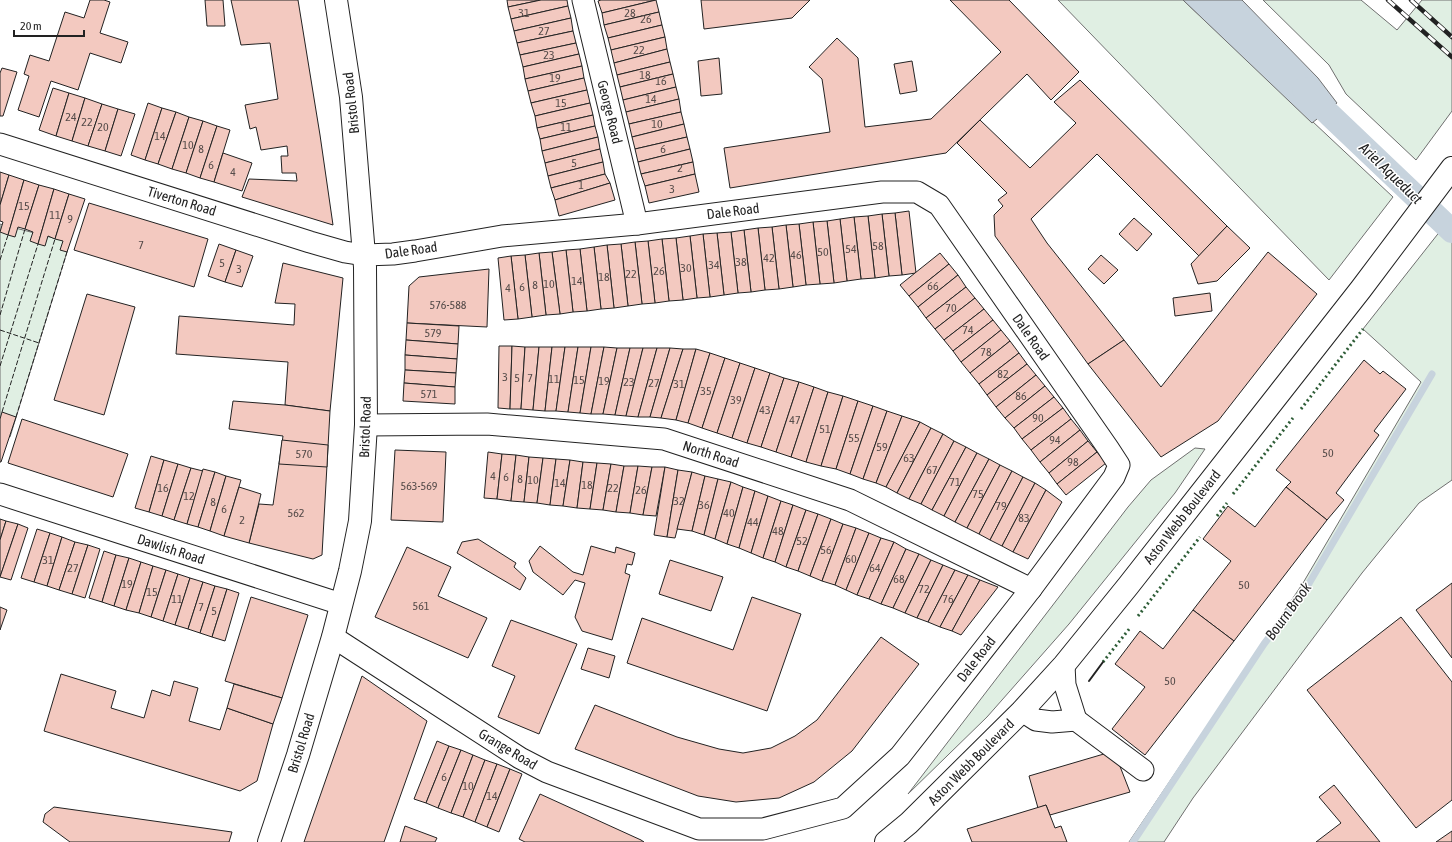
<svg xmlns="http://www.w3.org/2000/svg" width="1452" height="842" viewBox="0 0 1452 842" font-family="'Asap Condensed',sans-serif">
  <rect width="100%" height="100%" fill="#fff"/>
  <g fill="#e0efe3" stroke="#6f6f6f">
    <polygon points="1058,0 1183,0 1393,197 1329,280"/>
    <polygon points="1263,0 1361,0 1397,30 1422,0 1452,0 1452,111 1416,160 1346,94 1329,65"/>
    <polygon points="1452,216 1452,480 1419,503 1362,573 1193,798 1164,842 1129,842 1303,583 1421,382 1363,329"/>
    <polygon points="0,224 69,242 67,252 10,437 0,434"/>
    <polygon points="1195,448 1205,449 1175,493 1069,624 987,717 908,794 1128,507 1151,480"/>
  </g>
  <polygon fill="#c7d3dd" stroke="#6f6f6f" points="1183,0 1242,0 1318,78 1337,103 1312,123"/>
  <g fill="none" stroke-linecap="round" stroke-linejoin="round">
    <polyline stroke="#c7d3dd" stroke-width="7" points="1133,842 1264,644 1304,592 1432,374"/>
    <polyline stroke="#c7d3dd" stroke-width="24" points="1304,89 1330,115 1452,231"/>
  </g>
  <g fill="#f3c9c0" stroke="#222">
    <polygon points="90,0 104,0 110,2 100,33 128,42 121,63 90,53 78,90 51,81 39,117 18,110 29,76 24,74 30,55 49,61 65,12 84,18"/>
    <polygon points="205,0 223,0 225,26 207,26"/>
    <polygon points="231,0 298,0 320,135 333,225 242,197 249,179 297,181 296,173 282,173 281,156 288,156 287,146 261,150 256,127 250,129 245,105 278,99 270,43 241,45"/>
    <polygon points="507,0 541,0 508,7"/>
    <polygon points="541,0 567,0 568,6 511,19 508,7"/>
    <polygon points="601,0 656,0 602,13 598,1"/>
    <polygon points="656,0 659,12 604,25 602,13"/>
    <polygon points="701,0 810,0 792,18 704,29"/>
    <polygon points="950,0 1009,0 1079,72 1051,100 1027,74 946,153 730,188 724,148 830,132 822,79 809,67 837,38 858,58 865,127 931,119 1001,52"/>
    <polygon points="568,6 571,18 514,31 511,19"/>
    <polygon points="659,12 662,25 608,38 604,25"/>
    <polygon points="571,18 573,31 517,43 514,31"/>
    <polygon points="662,25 665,37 611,50 608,38"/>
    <polygon points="573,31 576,43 520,55 517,43"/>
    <polygon points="665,37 667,49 614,63 611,50"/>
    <polygon points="576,43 579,54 523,67 520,55"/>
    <polygon points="667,49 670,62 617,75 614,63"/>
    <polygon points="579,54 582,66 525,79 523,67"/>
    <polygon points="719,58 722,94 701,96 698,61"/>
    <polygon points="912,61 917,91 900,94 894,64"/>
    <polygon points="670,62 673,74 620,87 617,75"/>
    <polygon points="582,66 584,78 528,91 525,79"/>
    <polygon points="2,68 17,72 3,116 0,116 0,73"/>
    <polygon points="673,74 676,87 623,100 620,87"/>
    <polygon points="584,78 587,90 531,103 528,91"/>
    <polygon points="1080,80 1227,226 1199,256 1097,154 1031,219 1047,243 1124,340 1088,364 995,236 994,215 1003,206 998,200 1007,193 957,143 980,120 1030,168 1076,123 1054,102"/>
    <polygon points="676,87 679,99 626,112 623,100"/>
    <polygon points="53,88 69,93 56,136 39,130"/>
    <polygon points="587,90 590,103 535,116 531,103"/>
    <polygon points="69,93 85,98 72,141 56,136"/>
    <polygon points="85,98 102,104 88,146 72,141"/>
    <polygon points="679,99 681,112 629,124 626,112"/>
    <polygon points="148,103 162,108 145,160 131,155"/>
    <polygon points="590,103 593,115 537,128 535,116"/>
    <polygon points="102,104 118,109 105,151 88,146"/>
    <polygon points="162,108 176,112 158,164 145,160"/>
    <polygon points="118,109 135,114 121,156 105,151"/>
    <polygon points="176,112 189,117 172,169 158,164"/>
    <polygon points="681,112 684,124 632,137 629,124"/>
    <polygon points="593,115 595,126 540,139 537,128"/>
    <polygon points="189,117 203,121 186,173 172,169"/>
    <polygon points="203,121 217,126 200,178 186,173"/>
    <polygon points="684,124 687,137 635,149 632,137"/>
    <polygon points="217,126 230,130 214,182 200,178"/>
    <polygon points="595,126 598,137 542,151 540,139"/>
    <polygon points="598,137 600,149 545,163 542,151"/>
    <polygon points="687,137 690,149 638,162 635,149"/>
    <polygon points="600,149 603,162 548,176 545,163"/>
    <polygon points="690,149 693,162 641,174 638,162"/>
    <polygon points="223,153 252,163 242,191 214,182"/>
    <polygon points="603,162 605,174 551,188 548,176"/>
    <polygon points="693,162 695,174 645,186 641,174"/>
    <polygon points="0,172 9,175 0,205"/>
    <polygon points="605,174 610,183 555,200 551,188"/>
    <polygon points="695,174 699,192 649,203 645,186"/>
    <polygon points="9,175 24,180 8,235 0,232 3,222 0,221 0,205"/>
    <polygon points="24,180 39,185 25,229 18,227 15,237 8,235"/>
    <polygon points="610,183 615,200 559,216 555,200"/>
    <polygon points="39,185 54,189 38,244 30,241 33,232 25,229"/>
    <polygon points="54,189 69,194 55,239 48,236 45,246 38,244"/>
    <polygon points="69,194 85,199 67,252 60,250 63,241 55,239"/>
    <polygon points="89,203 208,239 194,287 74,250"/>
    <polygon points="909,211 916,273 902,275 895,213"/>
    <polygon points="895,213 902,275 889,276 882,214"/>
    <polygon points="882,214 889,276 875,278 868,216"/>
    <polygon points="868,216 875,278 861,279 854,217"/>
    <polygon points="854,217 861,279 847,281 840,219"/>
    <polygon points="1134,218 1152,234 1137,251 1119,234"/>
    <polygon points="840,219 847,281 834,283 827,221"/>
    <polygon points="827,221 834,283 820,284 813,222"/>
    <polygon points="813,222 820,284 806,285 799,224"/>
    <polygon points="799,224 806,285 793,287 786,225"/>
    <polygon points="786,225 793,287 779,289 772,227"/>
    <polygon points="1227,226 1250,248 1217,281 1198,284 1191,264"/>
    <polygon points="772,227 779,289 765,290 758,228"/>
    <polygon points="758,228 765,290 751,292 744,230"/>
    <polygon points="744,230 751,292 738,293 731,232"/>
    <polygon points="731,232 738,293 724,295 717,233"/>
    <polygon points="717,233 724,295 710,297 703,234"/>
    <polygon points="703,234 710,297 697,298 690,236"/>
    <polygon points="690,236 697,298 683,300 676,238"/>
    <polygon points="676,238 683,300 669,301 662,239"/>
    <polygon points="662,239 669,301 655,303 648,241"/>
    <polygon points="648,241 655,303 642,304 635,242"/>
    <polygon points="635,242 642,304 628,306 621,244"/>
    <polygon points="219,244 236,250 225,282 208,276"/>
    <polygon points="621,244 628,306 614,308 607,245"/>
    <polygon points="607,245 614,308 601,309 594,247"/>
    <polygon points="594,247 601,309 587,311 580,249"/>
    <polygon points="580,249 587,311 573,312 566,250"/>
    <polygon points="236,250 253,256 242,287 225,282"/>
    <polygon points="566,250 573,312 560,314 552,252"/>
    <polygon points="552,252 560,314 546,315 539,253"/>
    <polygon points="1268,252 1317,294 1218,421 1161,457 1088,364 1124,340 1161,387"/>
    <polygon points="539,253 546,315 532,317 525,255"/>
    <polygon points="940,253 949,264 909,296 900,285"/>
    <polygon points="525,255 532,317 518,319 511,256"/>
    <polygon points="1101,255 1118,270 1104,284 1088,269"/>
    <polygon points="511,256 518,319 504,320 498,258"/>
    <polygon points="283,263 343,278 330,411 285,405 288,362 176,354 179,316 294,325 295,304 275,303"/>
    <polygon points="949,264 958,275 918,307 909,296"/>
    <polygon points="489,269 487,327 407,323 409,286 419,277"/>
    <polygon points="958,275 966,287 926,318 918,307"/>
    <polygon points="966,287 975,298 935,329 926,318"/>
    <polygon points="1210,293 1212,311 1175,316 1173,298"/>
    <polygon points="87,294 135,307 104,415 54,400"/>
    <polygon points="975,298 984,309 944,340 935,329"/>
    <polygon points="984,309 993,320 953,351 944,340"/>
    <polygon points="993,320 1001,330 961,362 953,351"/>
    <polygon points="407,323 459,326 458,344 406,340"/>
    <polygon points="1001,330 1010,341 970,373 961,362"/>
    <polygon points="406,340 458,344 457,359 405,355"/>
    <polygon points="1010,341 1019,353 979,384 970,373"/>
    <polygon points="499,346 512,346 510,409 498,408"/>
    <polygon points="512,346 525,347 521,409 510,409"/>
    <polygon points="525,347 539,347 533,410 521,409"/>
    <polygon points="539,347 552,347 545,411 533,410"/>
    <polygon points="552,347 565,347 556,411 545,411"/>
    <polygon points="565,347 578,347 568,412 556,411"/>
    <polygon points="578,347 591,347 580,413 568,412"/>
    <polygon points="591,347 604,347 591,414 580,413"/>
    <polygon points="604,347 617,348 603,414 591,414"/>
    <polygon points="617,348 630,348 615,415 603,414"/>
    <polygon points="630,348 643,348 626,416 615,415"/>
    <polygon points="643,348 657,348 638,417 626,416"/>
    <polygon points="657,348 670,348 650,417 638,417"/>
    <polygon points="670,348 683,349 661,418 650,417"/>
    <polygon points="683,349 696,349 676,420 661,418"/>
    <polygon points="696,349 710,353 688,423 676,420"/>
    <polygon points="710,353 725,358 702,428 688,423"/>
    <polygon points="1019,353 1027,364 987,395 979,384"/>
    <polygon points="405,355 457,359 456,373 405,370"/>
    <polygon points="725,358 740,363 717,433 702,428"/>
    <polygon points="1364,360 1380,374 1383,371 1406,389 1374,431 1379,435 1336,493 1344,500 1327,520 1286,487 1291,482 1276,470"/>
    <polygon points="740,363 755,368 732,438 717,433"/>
    <polygon points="1027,364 1036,375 996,407 987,395"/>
    <polygon points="755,368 770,373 747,443 732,438"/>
    <polygon points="405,370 456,373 455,387 404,383"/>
    <polygon points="770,373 784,378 761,447 747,443"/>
    <polygon points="1036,375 1045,386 1005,418 996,407"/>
    <polygon points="784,378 799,382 776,452 761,447"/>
    <polygon points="799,382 814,387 791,457 776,452"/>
    <polygon points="404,383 455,387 455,404 403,401"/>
    <polygon points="1045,386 1054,397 1014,428 1005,418"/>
    <polygon points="814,387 828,392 806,462 791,457"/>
    <polygon points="828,392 843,396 821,466 806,462"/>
    <polygon points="843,396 858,401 836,469 821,466"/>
    <polygon points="1054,397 1063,408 1022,439 1014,428"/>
    <polygon points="233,401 285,405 330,411 322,555 313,559 249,543 259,504 273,505 283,436 229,429"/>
    <polygon points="858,401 873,406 850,474 836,469"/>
    <polygon points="873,406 887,411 863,479 850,474"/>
    <polygon points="1063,408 1071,419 1031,450 1022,439"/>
    <polygon points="887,411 902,416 876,483 863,479"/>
    <polygon points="2,412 16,417 1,462 0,462 0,419"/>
    <polygon points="902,416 920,422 886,487 876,483"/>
    <polygon points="22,419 128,454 113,497 8,463"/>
    <polygon points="1071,419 1080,430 1040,462 1031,450"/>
    <polygon points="920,422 931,428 897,493 886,487"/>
    <polygon points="931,428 943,434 909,499 897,493"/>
    <polygon points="1080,430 1088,441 1049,473 1040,462"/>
    <polygon points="943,434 954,441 921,504 909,499"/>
    <polygon points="282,440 328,445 327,467 279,464"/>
    <polygon points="954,441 966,447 932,510 921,504"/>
    <polygon points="1088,441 1097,452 1057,484 1049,473"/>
    <polygon points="966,447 977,453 944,516 932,510"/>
    <polygon points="395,450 446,452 443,522 391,520"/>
    <polygon points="488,452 502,454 497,499 484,498"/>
    <polygon points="1097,452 1106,463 1066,495 1057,484"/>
    <polygon points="977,453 989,459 955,522 944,516"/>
    <polygon points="502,454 516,455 511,501 497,499"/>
    <polygon points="516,455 529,457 524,502 511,501"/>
    <polygon points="151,456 164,460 149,512 135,508"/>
    <polygon points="529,457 543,458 537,503 524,502"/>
    <polygon points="543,458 556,459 550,505 537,503"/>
    <polygon points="556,459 570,460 563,506 550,505"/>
    <polygon points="989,459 1000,465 967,528 955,522"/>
    <polygon points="164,460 178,464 162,516 149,512"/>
    <polygon points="570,460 583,462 577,508 563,506"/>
    <polygon points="583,462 597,463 590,509 577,508"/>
    <polygon points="597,463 611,464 603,510 590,509"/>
    <polygon points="178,464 191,468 174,520 162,516"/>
    <polygon points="611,464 624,466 616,512 603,510"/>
    <polygon points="1000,465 1012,471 979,534 967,528"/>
    <polygon points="624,466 638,466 630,513 616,512"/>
    <polygon points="638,466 652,467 643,515 630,513"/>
    <polygon points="652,467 665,467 656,516 643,515"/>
    <polygon points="665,467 678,470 667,537 654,535"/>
    <polygon points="191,468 203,471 187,524 174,520"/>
    <polygon points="203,469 215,472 198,527 187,524"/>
    <polygon points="678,470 692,472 675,538 667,537"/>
    <polygon points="1012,471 1023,477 990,540 979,534"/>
    <polygon points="215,472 226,476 210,531 198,527"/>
    <polygon points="692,472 705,476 692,531 677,529"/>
    <polygon points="226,476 241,480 224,536 210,531"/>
    <polygon points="705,476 718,479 704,535 692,531"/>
    <polygon points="1023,477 1035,483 1002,546 990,540"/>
    <polygon points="718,479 731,482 715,539 704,535"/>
    <polygon points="731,482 743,487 727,544 715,539"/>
    <polygon points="1035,483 1046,490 1013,552 1002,546"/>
    <polygon points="239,487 261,494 249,543 224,536"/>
    <polygon points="743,487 755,491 739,548 727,544"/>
    <polygon points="1286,487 1327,520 1234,641 1193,610 1231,561 1203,539 1228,506 1255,527"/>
    <polygon points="1046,490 1062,502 1028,559 1013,552"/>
    <polygon points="755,491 768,496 751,553 739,548"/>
    <polygon points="768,496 781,501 763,558 751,553"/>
    <polygon points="781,501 793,505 775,562 763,558"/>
    <polygon points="793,505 806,510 786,567 775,562"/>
    <polygon points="806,510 818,514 798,571 786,567"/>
    <polygon points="818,514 831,519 810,576 798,571"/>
    <polygon points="0,519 6,521 0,540"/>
    <polygon points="831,519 843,524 822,581 810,576"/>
    <polygon points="6,521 18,524 0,577 0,540"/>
    <polygon points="18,524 28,528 11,580 0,577"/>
    <polygon points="843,524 856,528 835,585 822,581"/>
    <polygon points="856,528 869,533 846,590 835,585"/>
    <polygon points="37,529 50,533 34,582 21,578"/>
    <polygon points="50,533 62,537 47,586 34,582"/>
    <polygon points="869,533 881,538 857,595 846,590"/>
    <polygon points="62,537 75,542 59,590 47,586"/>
    <polygon points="881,538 894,542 869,599 857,595"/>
    <polygon points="478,539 516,563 514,567 526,578 520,590 457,553 462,542"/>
    <polygon points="75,542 88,545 72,594 59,590"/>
    <polygon points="894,542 906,549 881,604 869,599"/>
    <polygon points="88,545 100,549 85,598 72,594"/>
    <polygon points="540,546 573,572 583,575 591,546 615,553 616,547 635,553 632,565 627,564 625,573 630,575 612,640 582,631 575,617 585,583 575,580 563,595 533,572 529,561"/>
    <polygon points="407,547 451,567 438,596 487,618 468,658 375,617"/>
    <polygon points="906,549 919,554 893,608 881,604"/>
    <polygon points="104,551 116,555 102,602 89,598"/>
    <polygon points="919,554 931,560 905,613 893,608"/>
    <polygon points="116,555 129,558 114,606 102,602"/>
    <polygon points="129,558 141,562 126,610 114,606"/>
    <polygon points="670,560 723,577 711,611 659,594"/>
    <polygon points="931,560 943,565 917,618 905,613"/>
    <polygon points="141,562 153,566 139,613 126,610"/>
    <polygon points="943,565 955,570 928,622 917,618"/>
    <polygon points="153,566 166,570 151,617 139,613"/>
    <polygon points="166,570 178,574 163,621 151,617"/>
    <polygon points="955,570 968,575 940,627 928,622"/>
    <polygon points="178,574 190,578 175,625 163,621"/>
    <polygon points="968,575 980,580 952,631 940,627"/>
    <polygon points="190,578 203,582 188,629 175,625"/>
    <polygon points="980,580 998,587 961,635 952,631"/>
    <polygon points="203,582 215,586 200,633 188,629"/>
    <polygon points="1452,583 1452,658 1416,610"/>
    <polygon points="215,586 227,589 212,637 200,633"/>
    <polygon points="227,589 239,593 225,641 212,637"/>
    <polygon points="251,597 308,615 282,698 225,681"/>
    <polygon points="752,597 801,614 767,711 627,663 642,618 733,650"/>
    <polygon points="0,607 7,610 0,630"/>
    <polygon points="1193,610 1234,641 1145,755 1112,729 1145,687 1115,664 1140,631 1163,649"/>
    <polygon points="1401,617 1452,682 1452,800 1416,828 1307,690"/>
    <polygon points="511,620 577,644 539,734 498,717 515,676 492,666"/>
    <polygon points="881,637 919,664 852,751 814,782 779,798 736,802 698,796 575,749 595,705 677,737 719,749 743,753 771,748 795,736 817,720"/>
    <polygon points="588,648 615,656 609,678 581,669"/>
    <polygon points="61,674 116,691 111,708 144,718 152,690 170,696 174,681 198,688 189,721 220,730 227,708 273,724 257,781 240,791 44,731"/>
    <polygon points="362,676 427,721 384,842 304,842"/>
    <polygon points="234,684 282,698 273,724 227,708"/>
    <polygon points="437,741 449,746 426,803 414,799"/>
    <polygon points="449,746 461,750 438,808 426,803"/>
    <polygon points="461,750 473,755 451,813 438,808"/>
    <polygon points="1114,751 1130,792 1050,815 1046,805 1038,808 1029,776"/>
    <polygon points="473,755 485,760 463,817 451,813"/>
    <polygon points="485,760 497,764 475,822 463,817"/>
    <polygon points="497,764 510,769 487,827 475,822"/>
    <polygon points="510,769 522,774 499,832 487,827"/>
    <polygon points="1334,785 1380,842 1316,842 1341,823 1319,797"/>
    <polygon points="540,794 641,840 644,842 525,842 519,839"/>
    <polygon points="1046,805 1055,828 1061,826 1067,842 972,842 967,829"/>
    <polygon points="54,807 232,832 229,842 70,842 43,822 45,814"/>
    <polygon points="405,826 437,838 435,842 400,842"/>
    <polygon points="1452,831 1452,842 1436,842"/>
  </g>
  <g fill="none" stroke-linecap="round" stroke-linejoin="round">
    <g stroke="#222" stroke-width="23">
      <g id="minor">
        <polyline points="583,0 637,224"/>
        <polyline points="0,144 310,242 345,252 364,255 393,254 415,251 502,236 637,224 882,192 917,192 939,205 1108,448 1119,465 1114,477 1031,589 900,756 843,808 763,829 699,829 547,772 520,758 333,637"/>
        <polyline points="366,425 487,424 664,439 850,500 1031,589"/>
        <polyline points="0,494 341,604"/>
        <polyline points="1022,711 1036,720 1052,722 1076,720 1065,685 1064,665"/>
        <polyline points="1076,720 1143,770"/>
      </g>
    </g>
    <g stroke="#222" stroke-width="24">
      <polyline id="secondary" points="269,842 298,755 333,637 350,571 360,521 366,425 365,267 351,97 336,0"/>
    </g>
    <g stroke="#222" stroke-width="24">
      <polyline id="trunk" points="886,842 909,823 1022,711 1064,665 1128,586 1361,289 1452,168"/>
    </g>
    <use href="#minor" stroke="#fff" stroke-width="21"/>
    <use href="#secondary" stroke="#fff" stroke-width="22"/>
    <use href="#trunk" stroke="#fff" stroke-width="22"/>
    <g stroke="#222" stroke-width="4.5">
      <g id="rail">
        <polyline points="1388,0 1452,57"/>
        <polyline points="1411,0 1452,37"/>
      </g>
    </g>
    <use href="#rail" stroke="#fff" stroke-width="3" stroke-dasharray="9" stroke-linecap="butt"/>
    <g stroke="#2f5e38" stroke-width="3" stroke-dasharray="2 3" stroke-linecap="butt">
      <polyline points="1301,409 1363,329"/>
      <polyline points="1233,494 1293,418"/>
      <polyline points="1217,516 1227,503"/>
      <polyline points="1138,616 1200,537"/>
      <polyline points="1103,662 1130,628"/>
    </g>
    <g stroke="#222" stroke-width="1" stroke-dasharray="5 2" stroke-linecap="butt">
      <polyline points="0,260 8,235"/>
      <polyline points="0,315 25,229"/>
      <polyline points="0,330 39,343"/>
      <polyline points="0,366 38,244"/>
      <polyline points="2,412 55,239"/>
      <polyline points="16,417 67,252"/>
    </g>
    <polyline stroke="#222" stroke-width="2" points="1089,681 1103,662"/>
  </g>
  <g text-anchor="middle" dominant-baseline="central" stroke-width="3" stroke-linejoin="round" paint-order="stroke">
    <g font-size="12" fill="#564c4a">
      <text x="524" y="13">31</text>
      <text x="630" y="13">28</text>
      <text x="646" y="19">26</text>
      <text x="544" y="31">27</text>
      <text x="639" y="50">22</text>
      <text x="549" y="55">23</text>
      <text x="645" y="75">18</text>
      <text x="555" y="78">19</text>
      <text x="661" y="81">16</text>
      <text x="651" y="99">14</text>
      <text x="561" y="103">15</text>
      <text x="71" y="117">24</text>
      <text x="87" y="122">22</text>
      <text x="657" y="124">10</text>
      <text x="103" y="127">20</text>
      <text x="566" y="127">11</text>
      <text x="160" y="136">14</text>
      <text x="188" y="145">10</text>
      <text x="201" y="149">8</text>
      <text x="663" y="149">6</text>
      <text x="574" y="163">5</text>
      <text x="211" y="165">6</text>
      <text x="680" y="168">2</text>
      <text x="233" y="172">4</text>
      <text x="581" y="185">1</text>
      <text x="672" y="189">3</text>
      <text x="24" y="206">15</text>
      <text x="55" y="215">11</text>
      <text x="70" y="219">9</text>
      <text x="141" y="245">7</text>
      <text x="878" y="246">58</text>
      <text x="851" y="249">54</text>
      <text x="823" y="252">50</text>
      <text x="796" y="255">46</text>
      <text x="769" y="258">42</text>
      <text x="741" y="262">38</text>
      <text x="222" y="263">5</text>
      <text x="714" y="265">34</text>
      <text x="686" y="268">30</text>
      <text x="239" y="269">3</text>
      <text x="659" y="271">26</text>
      <text x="631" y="274">22</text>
      <text x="604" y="277">18</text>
      <text x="577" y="281">14</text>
      <text x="549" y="284">10</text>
      <text x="535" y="285">8</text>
      <text x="933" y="286">66</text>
      <text x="522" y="287">6</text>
      <text x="508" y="288">4</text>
      <text x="448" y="305">576-588</text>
      <text x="951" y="308">70</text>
      <text x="968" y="330">74</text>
      <text x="433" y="333">579</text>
      <text x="986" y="352">78</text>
      <text x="1003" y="374">82</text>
      <text x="505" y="377">3</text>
      <text x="517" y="378">5</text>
      <text x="530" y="378">7</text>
      <text x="554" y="379">11</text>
      <text x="579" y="380">15</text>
      <text x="604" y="381">19</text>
      <text x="629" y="382">23</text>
      <text x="654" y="383">27</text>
      <text x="679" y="384">31</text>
      <text x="706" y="391">35</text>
      <text x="429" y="394">571</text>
      <text x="1021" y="396">86</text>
      <text x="736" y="400">39</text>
      <text x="765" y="410">43</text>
      <text x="1038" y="418">90</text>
      <text x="795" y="420">47</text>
      <text x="825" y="429">51</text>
      <text x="854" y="438">55</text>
      <text x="1055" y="440">94</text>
      <text x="882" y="447">59</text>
      <text x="1328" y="453">50</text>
      <text x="304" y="454">570</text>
      <text x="909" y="458">63</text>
      <text x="1073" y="462">98</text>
      <text x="932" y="470">67</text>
      <text x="493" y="476">4</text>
      <text x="506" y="477">6</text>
      <text x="520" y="479">8</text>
      <text x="533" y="480">10</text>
      <text x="955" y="482">71</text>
      <text x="560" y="483">14</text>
      <text x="587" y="485">18</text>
      <text x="419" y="486">563-569</text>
      <text x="163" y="488">16</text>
      <text x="613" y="488">22</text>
      <text x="641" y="490">26</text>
      <text x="978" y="494">75</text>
      <text x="189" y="496">12</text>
      <text x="679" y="501">32</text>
      <text x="213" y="502">8</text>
      <text x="704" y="505">36</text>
      <text x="1001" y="506">79</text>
      <text x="224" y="509">6</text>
      <text x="296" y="513">562</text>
      <text x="729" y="513">40</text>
      <text x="1024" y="518">83</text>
      <text x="242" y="520">2</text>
      <text x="753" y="522">44</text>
      <text x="778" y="531">48</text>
      <text x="802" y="541">52</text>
      <text x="826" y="550">56</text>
      <text x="851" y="559">60</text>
      <text x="48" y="560">31</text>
      <text x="73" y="568">27</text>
      <text x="875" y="568">64</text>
      <text x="899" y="579">68</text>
      <text x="127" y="584">19</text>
      <text x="1244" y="585">50</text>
      <text x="924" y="589">72</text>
      <text x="152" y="592">15</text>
      <text x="177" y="599">11</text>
      <text x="948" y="599">76</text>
      <text x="421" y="606">561</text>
      <text x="201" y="607">7</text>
      <text x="214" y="611">5</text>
      <text x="1170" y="681">50</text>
      <text x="444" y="777">6</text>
      <text x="468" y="786">10</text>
      <text x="492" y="796">14</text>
    </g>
    <g font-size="14" fill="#222" stroke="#fff">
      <text transform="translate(351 103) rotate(-96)">Bristol Road</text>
      <text transform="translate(610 112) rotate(76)">George Road</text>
      <text transform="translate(182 201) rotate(17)">Tiverton Road</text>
      <text transform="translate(733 211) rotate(-7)">Dale Road</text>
      <text transform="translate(411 250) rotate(-8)">Dale Road</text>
      <text transform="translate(1031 337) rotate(55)">Dale Road</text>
      <text transform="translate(365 427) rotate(-88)">Bristol Road</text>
      <text transform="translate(711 454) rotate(18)">North Road</text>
      <text transform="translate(1182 517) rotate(-52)">Aston Webb Boulevard</text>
      <text transform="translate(171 549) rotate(18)">Dawlish Road</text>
      <text transform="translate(976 659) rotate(-52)">Dale Road</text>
      <text transform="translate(301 743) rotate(-73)">Bristol Road</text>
      <text transform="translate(508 749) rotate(31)">Grange Road</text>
      <text transform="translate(971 762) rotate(-45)">Aston Webb Boulevard</text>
    </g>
    <g font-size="15" font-style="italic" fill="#222" stroke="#fff">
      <text transform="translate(1391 173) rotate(44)">Ariel Aqueduct</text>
      <text transform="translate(1288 611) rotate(-54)">Bourn Brook</text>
    </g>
  </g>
  <path d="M14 30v6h70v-6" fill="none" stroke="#222222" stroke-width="2"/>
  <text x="20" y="30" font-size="12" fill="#222222" stroke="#ffffff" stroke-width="3" paint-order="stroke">20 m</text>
</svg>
